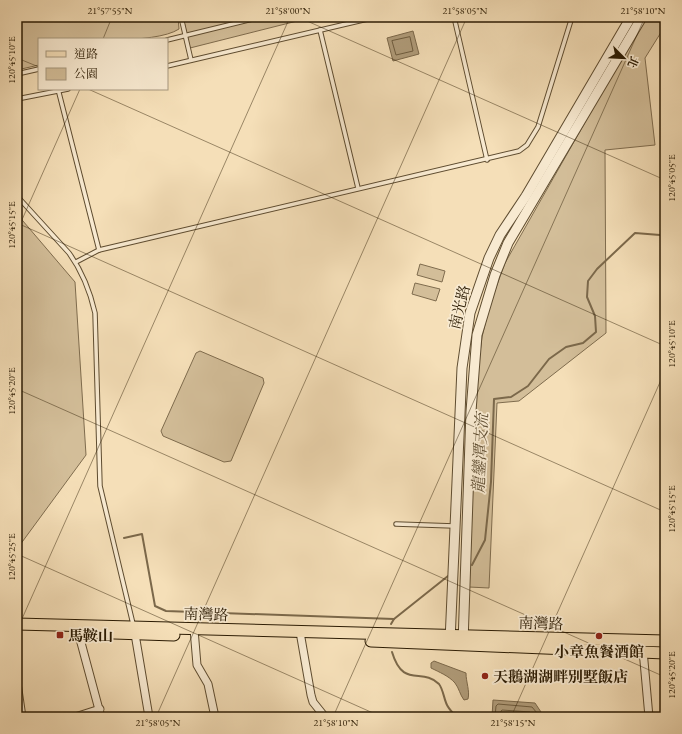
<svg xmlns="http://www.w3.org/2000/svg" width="682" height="734" viewBox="0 0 682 734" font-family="'EB Garamond','Noto Serif TC',serif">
  <rect width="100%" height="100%" fill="#f5dfb8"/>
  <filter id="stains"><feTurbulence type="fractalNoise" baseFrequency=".005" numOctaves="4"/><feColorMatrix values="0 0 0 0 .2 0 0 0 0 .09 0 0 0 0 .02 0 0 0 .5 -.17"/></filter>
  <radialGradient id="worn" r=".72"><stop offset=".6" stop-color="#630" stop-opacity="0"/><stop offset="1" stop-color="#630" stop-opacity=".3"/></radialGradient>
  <g fill="#d3be99" stroke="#7f6c4e">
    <path d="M17 17H178L179 29C155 45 71 39 39 39V65L17 70Z"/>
    <polygon points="183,17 313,17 190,48"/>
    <polygon points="645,17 665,17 665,26 645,58 655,145 605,150 606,333 519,401 497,403 489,588 469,587 477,376 482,337 490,304 505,263"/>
    <polygon points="17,214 75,282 86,455 17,549"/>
    <polygon points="420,264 445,271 442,282 417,275"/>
    <polygon points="415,283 440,289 436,301 412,294"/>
    <polygon points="200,351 263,378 264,383 231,461 224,462 163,436 161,431 196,353"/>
  </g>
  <g fill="#b09c7a" stroke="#7b684a">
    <polygon points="413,31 419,54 393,61 387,38"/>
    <path d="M434 661 466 673C466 682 470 691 468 699L464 700C460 695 459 688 455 683 449 676 439 672 431 668V663Z"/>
    <polygon points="493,700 535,703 541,712 541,717 492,717"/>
  </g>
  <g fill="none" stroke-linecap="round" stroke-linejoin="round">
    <g stroke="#6e5c3e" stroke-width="1">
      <polygon points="410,37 413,51 396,55 392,41"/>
      <polyline points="495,717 496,706 498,704 532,707 537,713 537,717"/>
      <polyline points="500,717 501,711 502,710 530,712 532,717"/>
    </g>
    <g stroke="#7b684a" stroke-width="2">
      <polyline points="124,538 142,534 155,606 166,611 394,619"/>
      <polyline points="472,565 485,540 491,482 494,399 511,397 528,386 549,359 566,347 583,343 596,332 595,316 587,297 588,281 597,269 635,233 660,235 665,234"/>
      <polyline points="391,624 394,619 448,576"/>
      <path d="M392 652C403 689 422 667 439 684 443 689 444 699 447 705 449 709 453 713 456 717"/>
    </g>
    <g stroke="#5e4c30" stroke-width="5.5">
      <g id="service">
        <polyline points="181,17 191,60"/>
        <polyline points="454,17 487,160"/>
        <polyline points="320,30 358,188"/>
        <polyline points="167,40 261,17"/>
        <polyline points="167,66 376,17"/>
        <polyline points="17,74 39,69"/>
        <polyline points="58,89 99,250"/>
        <polyline points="17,99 68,89"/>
        <path d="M17 196 69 253C82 271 90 291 95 313L100 486 133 624"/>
        <polyline points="76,262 99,250 519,151 527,145 538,127 572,17"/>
        <polyline points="396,524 454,526"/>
      </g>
    </g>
    <g stroke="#5e4c30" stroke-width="9">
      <g id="minor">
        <polyline points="76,624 101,717"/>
        <polyline points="194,629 197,665 208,684 215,717"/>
        <polyline points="300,632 311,695 313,702 325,717"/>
        <polyline points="135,634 149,717"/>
        <polyline points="643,650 649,717"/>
        <polyline points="17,683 22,717"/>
        <polyline points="75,717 100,709"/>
      </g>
    </g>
    <g stroke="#5e4c30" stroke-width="11">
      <g id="tertiary">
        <polyline points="450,641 462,368 470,313 489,258 500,235 526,196 631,17"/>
        <polyline points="463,643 471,411 477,335 495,275 508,243 642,17"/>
      </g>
    </g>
    <g stroke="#2b1b03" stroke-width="13">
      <g id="primary">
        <polyline points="17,624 665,641"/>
        <polyline points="84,632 174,635"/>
        <polyline points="371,641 665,653"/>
      </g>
    </g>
    <use href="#service" stroke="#f8ead1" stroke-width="3.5"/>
    <use href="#minor" stroke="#f8ead1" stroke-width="7"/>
    <use href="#tertiary" stroke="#f8ead1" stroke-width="9"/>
    <use href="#primary" stroke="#f5dfb8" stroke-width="11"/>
  </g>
  <path fill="none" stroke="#2b1b03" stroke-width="1" stroke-opacity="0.45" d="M298 17 665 180M103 39 112 17M17 58 39 67M88 89 665 346M17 223 665 512M17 231 80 89M17 389 665 677M17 554 382 717M17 630 290 17M156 717 467 17M333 717 645 17M511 717 665 371"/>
  <g fill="#8f2418" stroke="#f8ead1" stroke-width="1.5">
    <rect x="56" y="631" width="8" height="8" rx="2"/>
    <circle cx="599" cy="636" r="4"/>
    <circle cx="485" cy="676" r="4"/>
  </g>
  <g text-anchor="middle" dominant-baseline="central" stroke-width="3.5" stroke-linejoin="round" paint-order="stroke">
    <g font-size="15" fill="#2b1b03" stroke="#f8ead1">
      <text transform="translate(459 307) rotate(-76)">南光路</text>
      <text transform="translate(206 614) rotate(2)">南灣路</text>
      <text transform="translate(541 623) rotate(2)">南灣路</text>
    </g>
    <g font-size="15" font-weight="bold" fill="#2b1b03" stroke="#f8ead1" text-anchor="start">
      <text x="68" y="635">馬鞍山</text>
      <text x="599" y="651" text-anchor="middle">小章魚餐酒館</text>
      <text x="493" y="676">天鵝湖湖畔別墅飯店</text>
    </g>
    <g font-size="16" font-style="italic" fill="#604f33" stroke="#f8ead1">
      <text transform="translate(480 453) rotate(-87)">龍鑾潭支流</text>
    </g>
  </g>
  <rect width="682" height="734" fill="none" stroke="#f5dfb8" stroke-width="44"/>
  <rect x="38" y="38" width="130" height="52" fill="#f8ead1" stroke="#a6977f"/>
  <rect x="46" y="51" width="20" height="6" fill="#f5dfb8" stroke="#a6977f"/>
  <text x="74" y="58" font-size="12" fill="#2b1b03">道路</text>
  <rect x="46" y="68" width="20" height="12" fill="#d3be99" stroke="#a6977f"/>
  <text x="74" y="78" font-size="12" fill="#2b1b03">公園</text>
  <g transform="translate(624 58) rotate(114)" stroke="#f8ead1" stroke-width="3" paint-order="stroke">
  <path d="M0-3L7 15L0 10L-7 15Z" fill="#2b1b03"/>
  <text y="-6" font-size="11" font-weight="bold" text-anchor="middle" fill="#2b1b03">北</text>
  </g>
  <rect x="22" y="22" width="638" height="690" fill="none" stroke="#2b1b03" stroke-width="1.5"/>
  <g font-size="10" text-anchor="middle" fill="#2b1b03">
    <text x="110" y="14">21°57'55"N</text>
    <text x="288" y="14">21°58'00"N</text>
    <text x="465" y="14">21°58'05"N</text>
    <text x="643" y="14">21°58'10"N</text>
    <text transform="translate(11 60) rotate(-90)" y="4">120°45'10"E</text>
    <text transform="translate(671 178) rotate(-90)" y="4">120°45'05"E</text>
    <text transform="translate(11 225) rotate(-90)" y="4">120°45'15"E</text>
    <text transform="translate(671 344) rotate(-90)" y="4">120°45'10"E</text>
    <text transform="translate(11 391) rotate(-90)" y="4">120°45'20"E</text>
    <text transform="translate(671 509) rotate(-90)" y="4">120°45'15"E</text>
    <text transform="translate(11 557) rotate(-90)" y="4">120°45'25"E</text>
    <text transform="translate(671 675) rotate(-90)" y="4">120°45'20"E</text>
    <text x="158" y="726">21°58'05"N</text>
    <text x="336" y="726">21°58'10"N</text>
    <text x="513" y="726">21°58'15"N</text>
  </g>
  <rect width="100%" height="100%" filter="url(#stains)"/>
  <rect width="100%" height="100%" fill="url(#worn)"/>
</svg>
